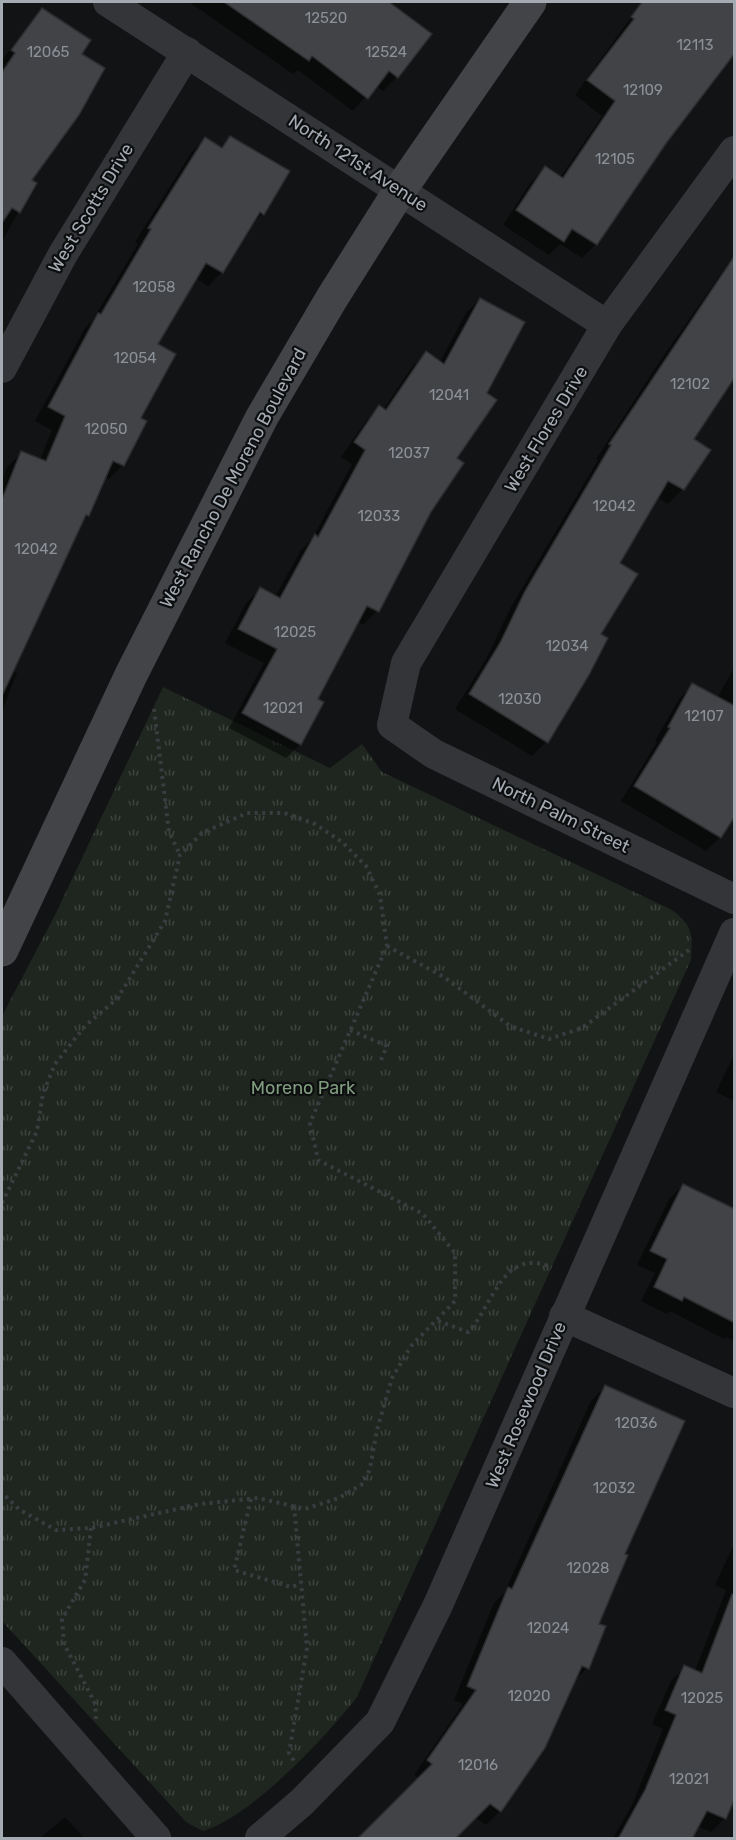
<svg xmlns="http://www.w3.org/2000/svg" width="736" height="1840" viewBox="0 0 736 1840" font-family="Rubik,sans-serif">
  <defs>
    <pattern id="park-tufts" width="24" height="20" patternUnits="userSpaceOnUse" patternTransform="scale(1.5)"><rect width="24" height="20" fill="#1f261f"/><path d="M3 7l-1-3M5 7V3M7 7l1-3M15 17l-1-3M17 17v-4M19 17l1-3" fill="none" stroke="#3d433d"/></pattern>
  </defs>
  <rect width="100%" height="100%" fill="#121314"/>
  <path fill="url(#park-tufts)" d="M163 687 330 768 362 744 382 772 672 910C694 927 692 933 691 960L357 1697C327 1736 250 1818 203 1831L186 1822 2 1621V1016L56 913Z"/>
  <g fill="#0007">
    <polygon points="189,2 387,2 430,34 397,77 383,91 376,85 353,111 298,70 293,74"/>
    <polygon points="642,2 734,2 734,53 666,141 596,244 582,258 560,244 549,255 503,225 531,182 545,168 560,178 602,116 575,95"/>
    <polygon points="42,10 80,55 30,180 35,183 2,241 2,60"/>
    <polygon points="230,137 262,214 249,227 222,272 208,286 195,278 156,345 139,419 123,465 109,479 104,477 88,516 82,522 12,671 17,673 2,711 2,481 7,467 21,453 40,460 52,430 35,421 85,328 92,321 138,244 135,242 191,153 205,139 220,148"/>
    <polygon points="734,255 734,376 692,440 708,450 683,489 668,504 657,497 617,563 599,635 546,742 532,756 455,709 486,659 511,607 598,460 596,459 660,361"/>
    <polygon points="480,299 485,394 377,611 363,625 357,621 316,700 300,744 286,758 229,728 264,663 225,643 246,603 260,589 275,597 301,550 312,539 352,464 341,457 366,421 380,407 383,410 412,367 426,353 440,362 466,313"/>
    <polygon points="734,668 734,811 720,837 706,851 621,801 657,742 655,741 679,699 693,685 717,698"/>
    <polygon points="734,1055 734,1101 716,1092"/>
    <polygon points="683,1185 734,1218 734,1341 726,1337 724,1339 670,1311 667,1314 641,1301 655,1273 637,1265 669,1199"/>
    <polygon points="605,1387 623,1555 597,1624 587,1668 573,1682 500,1811 486,1825 414,1775 463,1704 454,1700 494,1603 504,1593 591,1401"/>
    <polygon points="734,1544 734,1794 725,1818 711,1832 697,1826 690,1838 613,1838 632,1805 663,1729 652,1724 671,1681 685,1667 695,1671 726,1590 715,1585"/>
    <polygon points="65,1817 84,1838 40,1838"/>
  </g>
  <g fill="#414347" stroke="#2d2d2f" stroke-width="1.5">
    <polygon points="224,2 389,2 432,34 398,78 389,71 368,99 312,56 309,61"/>
    <polygon points="642,2 735,2 735,53 667,142 597,245 572,229 564,242 516,210 545,166 563,178 615,101 587,80 634,19 631,17"/>
    <polygon points="42,8 91,40 82,54 105,68 79,115 32,180 37,183 20,213 12,208 2,223 2,72 15,53 11,50"/>
    <polygon points="230,136 290,171 264,215 260,212 223,273 206,263 158,344 176,354 141,418 147,421 124,466 113,461 89,516 86,515 2,696 2,499 21,451 46,461 65,416 48,407 98,313 101,314 151,229 148,228 205,137 222,148"/>
    <polygon points="735,255 735,377 694,439 711,450 684,490 668,481 620,563 638,574 601,634 608,638 589,675 548,743 469,694 500,643 525,591 611,445 609,444"/>
    <polygon points="480,298 525,322 487,393 497,400 457,458 464,463 431,512 379,612 367,606 318,699 324,702 301,745 242,713 277,649 238,629 260,587 280,598 315,534 318,537 365,450 354,442 379,405 386,410 426,351 444,364"/>
    <polygon points="692,683 735,706 735,816 721,838 634,786 670,728 668,727"/>
    <polygon points="683,1184 735,1209 735,1323 684,1297 682,1301 654,1287 667,1259 650,1251"/>
    <polygon points="605,1385 685,1421 625,1554 628,1555 599,1624 606,1626 589,1669 582,1666 545,1748 501,1812 490,1804 455,1839 357,1839 432,1764 427,1760 476,1690 467,1686 508,1587 512,1589"/>
    <polygon points="732,1594 735,1594 735,1798 726,1819 707,1811 692,1839 618,1839 645,1790 676,1715 665,1710 684,1665 702,1673"/>
  </g>
  <g fill="none" stroke-linecap="round" stroke-linejoin="round">
    <g stroke="#3a3c3f" stroke-width="4" stroke-dasharray="3 4.5" stroke-linecap="butt">
      <polyline points="154,709 169,832 180,855"/>
      <polyline points="387,946 444,977 510,1026 549,1039 582,1028 689,950"/>
      <polyline points="350,1030 387,1046 381,1060"/>
      <polyline points="2,1203 37,1131 43,1093 55,1064 85,1026 117,999 165,921 180,855 202,833 247,813 284,813 315,824 342,842 366,866 380,895 387,946 310,1123 318,1160 423,1214 455,1253 455,1301 411,1346 392,1378 377,1430 370,1468 364,1483 339,1498 305,1509 258,1498 200,1504 91,1528 56,1530 20,1510 2,1493"/>
      <path d="M438 1321 468 1332C494 1305 502 1247 551 1267"/>
      <polyline points="251,1499 234,1570 291,1587 301,1584"/>
      <polyline points="294,1506 307,1648 289,1753 294,1761"/>
      <polyline points="91,1528 85,1580 62,1619 64,1644 95,1703 96,1719"/>
    </g>
    <g stroke="#343538" stroke-width="30">
      <polyline points="108,2 607,325"/>
      <polyline points="734,151 607,325 406,663 392,725 434,754 734,899"/>
      <polyline points="2,368 63,254 187,52"/>
      <polyline points="564,1316 734,1393"/>
      <polyline points="2,1662 156,1838"/>
      <polyline points="260,1838 302,1802 380,1722 438,1605 734,933"/>
    </g>
    <polyline stroke="#424448" stroke-width="33" points="2,950 131,675 262,417 332,298 400,190 530,2"/>
  </g>
  <g text-anchor="middle" dominant-baseline="central" stroke-width="4.5" stroke-linejoin="round" paint-order="stroke">
    <g font-size="15" fill="#8c9198">
      <text x="326" y="18">12520</text>
      <text x="695" y="45">12113</text>
      <text x="48" y="52">12065</text>
      <text x="386" y="52">12524</text>
      <text x="643" y="90">12109</text>
      <text x="615" y="159">12105</text>
      <text x="154" y="287">12058</text>
      <text x="135" y="358">12054</text>
      <text x="690" y="384">12102</text>
      <text x="449" y="395">12041</text>
      <text x="106" y="429">12050</text>
      <text x="409" y="453">12037</text>
      <text x="614" y="506">12042</text>
      <text x="379" y="516">12033</text>
      <text x="36" y="549">12042</text>
      <text x="295" y="632">12025</text>
      <text x="567" y="646">12034</text>
      <text x="520" y="699">12030</text>
      <text x="283" y="708">12021</text>
      <text x="704" y="716">12107</text>
      <text x="636" y="1423">12036</text>
      <text x="614" y="1488">12032</text>
      <text x="588" y="1568">12028</text>
      <text x="548" y="1628">12024</text>
      <text x="529" y="1696">12020</text>
      <text x="702" y="1698">12025</text>
      <text x="478" y="1765">12016</text>
      <text x="689" y="1779">12021</text>
    </g>
    <g font-size="18" fill="#a5abb3" stroke="#0d0e0f">
      <text transform="translate(358 163) rotate(33)">North 121st Avenue</text>
      <text transform="translate(91 208) rotate(-59)">West Scotts Drive</text>
      <text transform="translate(546 429) rotate(-59)">West Flores Drive</text>
      <text transform="translate(233 478) rotate(-62)">West Rancho De Moreno Boulevard</text>
      <text transform="translate(561 815) rotate(26)">North Palm Street</text>
      <text transform="translate(526 1405) rotate(-67)">West Rosewood Drive</text>
    </g>
    <g font-size="18" fill="#809c7e" stroke="#0d0e0f">
      <text x="303" y="1088">Moreno Park</text>
    </g>
  </g>
  <rect width="736" height="1840" fill="none" stroke="#a5abb3" stroke-width="6"/>
</svg>
